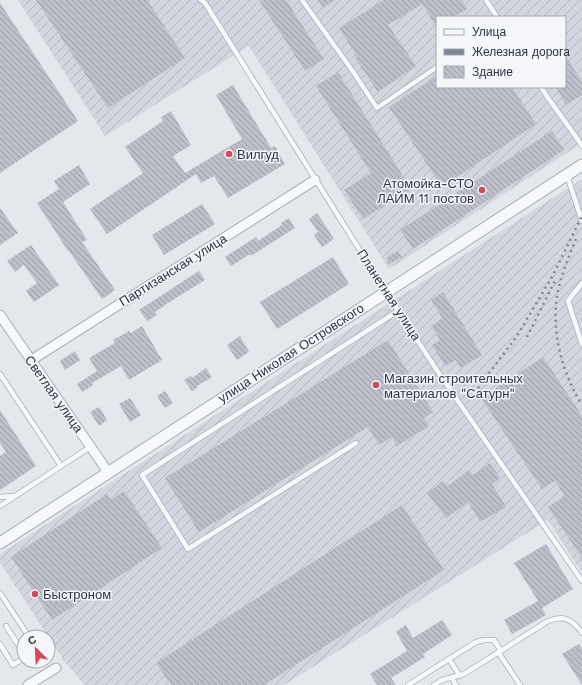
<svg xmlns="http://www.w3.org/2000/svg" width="582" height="685" viewBox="0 0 582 685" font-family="'Work Sans',sans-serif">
  <defs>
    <pattern id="industrial-furrows" width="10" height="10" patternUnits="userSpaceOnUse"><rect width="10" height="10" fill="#d2d6de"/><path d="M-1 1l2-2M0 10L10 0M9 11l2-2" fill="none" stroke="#b4b8c0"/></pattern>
    <pattern id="building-back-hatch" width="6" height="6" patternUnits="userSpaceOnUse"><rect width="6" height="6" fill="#bbc0ca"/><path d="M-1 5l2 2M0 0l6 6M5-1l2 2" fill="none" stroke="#989da6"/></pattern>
  </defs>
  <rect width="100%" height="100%" fill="#e4e7ec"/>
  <g fill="url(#industrial-furrows)" fill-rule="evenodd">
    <path d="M18 0H582V143L389 269 249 46 105 136ZM437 17H565V87H437Z"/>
    <polygon points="582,179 582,573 548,520 284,685 85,685 64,661 0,562 0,554"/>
  </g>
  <g fill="url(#building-back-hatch)">
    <polygon points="36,0 147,0 185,58 108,108"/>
    <polygon points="259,0 286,0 324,59 305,71"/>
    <polygon points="318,0 335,0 323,8"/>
    <polygon points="384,0 462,0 467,9 454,17 437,17 437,27 422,4 388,25 416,66 378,92 355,58 357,57 339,28"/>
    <polygon points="0,3 78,121 0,173"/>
    <polygon points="565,54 582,82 582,95 566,105 556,87 565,87"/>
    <polygon points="338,72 411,189 363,219 344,190 371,173 316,86"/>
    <polygon points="437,76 437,87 512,87 536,124 442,187 389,107"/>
    <polygon points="233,85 271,148 275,146 285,164 228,198 214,176 201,183 196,174 107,234 90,209 143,173 125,147 163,121 161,117 171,111 191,145 173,156 185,173 242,139 216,95"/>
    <polygon points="552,131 564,150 413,249 400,230"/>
    <polygon points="79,165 90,184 63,202 87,240 82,242 115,290 102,299 69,251 68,251 37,203 59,189 54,181"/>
    <polygon points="202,204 215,224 164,255 152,235"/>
    <polygon points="0,208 18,233 0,245"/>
    <polygon points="317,213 334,239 322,247 314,235 318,232 309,219"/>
    <polygon points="289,218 295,228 251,256 250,254 231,266 225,257 256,237 258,241 282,225 281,223"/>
    <polygon points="31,245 59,285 34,302 26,291 37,283 24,265 15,272 7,261"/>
    <polygon points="398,251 402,257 389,264 386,258"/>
    <polygon points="333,257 349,284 277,329 260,302"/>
    <polygon points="199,271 205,280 171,301 155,312 157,315 147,321 139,310"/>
    <polygon points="443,292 482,355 461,368 456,360 445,366 432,345 440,340 431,326 443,319 431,300"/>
    <polygon points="142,326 162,360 129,380 121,366 92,383 93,385 82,392 77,384 97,371 89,358 115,343 113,340 129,331 131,333"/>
    <polygon points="240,336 249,352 237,360 227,345"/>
    <polygon points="388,340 433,412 424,418 429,426 397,446 392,437 379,445 368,427 199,532 165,478"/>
    <polygon points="75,351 80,360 65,370 60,361"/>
    <polygon points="543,357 582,416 582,558 548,507 565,496 555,481 542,489 481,398"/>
    <polygon points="206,368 212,377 197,386 198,387 192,391 184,380 191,376 192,378"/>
    <polygon points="165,391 173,403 165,408 157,396"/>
    <polygon points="130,398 141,415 130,422 119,404"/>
    <polygon points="99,407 107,420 99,426 90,412"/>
    <polygon points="0,410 36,466 0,490 0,456 6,452 0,443"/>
    <polygon points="490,463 500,478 492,484 506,507 480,522 468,502 446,518 427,493 443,481 448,486 469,470 473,475"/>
    <polygon points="124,491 162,548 52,620 11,557 107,494 111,500"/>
    <polygon points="402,505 444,570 264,685 171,685 156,663"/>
    <polygon points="546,544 573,589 542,608 546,615 512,634 504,620 538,601 514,563"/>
    <polygon points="442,620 452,635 423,654 425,657 391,678 396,685 377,685 370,674 407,651 396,632 406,625 413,638"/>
    <polygon points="579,644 582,649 582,685 562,654"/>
  </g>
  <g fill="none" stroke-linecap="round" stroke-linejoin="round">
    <g stroke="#a9aeb7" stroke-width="6">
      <g id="service">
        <polyline points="201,0 205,3 386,292 438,372 582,581"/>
        <polyline points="302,0 354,73 377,108 437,67"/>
        <polyline points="486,0 497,17"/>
        <path d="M541 87C553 107 569 125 582 146"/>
        <polyline points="567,175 582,221"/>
        <polyline points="582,283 568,301 582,344"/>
        <polyline points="0,374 61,466"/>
        <polyline points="356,443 188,549 142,475 398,311"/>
        <polyline points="0,497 14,496"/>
        <polyline points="0,506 90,447"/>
        <polyline points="0,593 29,637"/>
        <polyline points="6,626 24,654"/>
        <polyline points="0,644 13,665 24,658"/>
        <polyline points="498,652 520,685"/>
        <polyline points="449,659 460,676"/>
        <polyline points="452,678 456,685"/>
        <polyline points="408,685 476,642 484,640 494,640 501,651"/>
        <path d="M434 685 442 680 464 674 548 621C564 615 572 619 582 633"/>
      </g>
    </g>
    <g stroke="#a9aeb7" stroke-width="11">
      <g id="minor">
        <polyline points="0,315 108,472"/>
        <polyline points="30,361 315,180"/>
        <polyline points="28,685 56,668"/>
      </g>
    </g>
    <g stroke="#a9aeb7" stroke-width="13">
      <polyline id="tertiary" points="0,543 582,165"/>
    </g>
    <use href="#service" stroke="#f7f8fa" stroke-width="4.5"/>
    <use href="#minor" stroke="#f7f8fa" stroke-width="9"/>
    <use href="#tertiary" stroke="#f7f8fa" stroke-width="11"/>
    <g stroke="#7d8696" stroke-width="2.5" stroke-dasharray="2 4" stroke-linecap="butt">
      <path d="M576 239C569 256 562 273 558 291 550 329 562 373 582 405"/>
      <polyline points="527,337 555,281"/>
      <polyline points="478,388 517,336 552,277 582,216"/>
    </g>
  </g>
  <g fill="#d1495b" stroke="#f4f6f9" stroke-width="1.5">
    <circle cx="229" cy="154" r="4"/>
    <circle cx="482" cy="190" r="4"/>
    <circle cx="376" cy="385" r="4"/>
    <circle cx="35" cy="594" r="4"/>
  </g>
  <g text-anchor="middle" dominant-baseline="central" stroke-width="3" stroke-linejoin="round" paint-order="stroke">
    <g font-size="13" fill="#2b3445" stroke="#f4f6f9" text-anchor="start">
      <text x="237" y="154">Вилгуд</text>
      <text x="474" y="183" text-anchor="end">Атомойка-СТО<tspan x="474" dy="15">ЛАЙМ 11 постов</tspan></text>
      <text x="384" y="378">Магазин строительных<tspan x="384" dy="15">материалов "Сатурн"</tspan></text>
      <text x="43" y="594">Быстроном</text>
    </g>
    <g font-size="13" fill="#2b3445" stroke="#f4f6f9">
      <text transform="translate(173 270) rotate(-32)">Партизанская улица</text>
      <text transform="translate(389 295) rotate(57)">Планетная улица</text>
      <text transform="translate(291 353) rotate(-33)">улица Николая Островского</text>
      <text transform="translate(54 394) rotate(55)">Светлая улица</text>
    </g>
  </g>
  <rect x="436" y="16" width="130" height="72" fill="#f4f6f9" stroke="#a4a8b1"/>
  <rect x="444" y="29" width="20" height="6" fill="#f7f8fa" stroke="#a4a8b1"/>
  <text x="472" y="36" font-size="12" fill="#2b3445">Улица</text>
  <rect x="444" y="49" width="20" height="6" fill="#7d8696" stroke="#a4a8b1"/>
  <text x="472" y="56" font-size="12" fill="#2b3445">Железная дорога</text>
  <rect x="444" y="66" width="20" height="12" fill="url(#building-back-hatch)" stroke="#a4a8b1"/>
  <text x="472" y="76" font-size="12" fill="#2b3445">Здание</text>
  <g transform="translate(36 649) rotate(336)"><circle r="19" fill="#f4f6f9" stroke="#a4a8b1"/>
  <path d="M0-3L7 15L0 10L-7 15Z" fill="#d1495b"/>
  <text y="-6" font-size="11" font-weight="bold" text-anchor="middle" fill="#2b3445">С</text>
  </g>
</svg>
